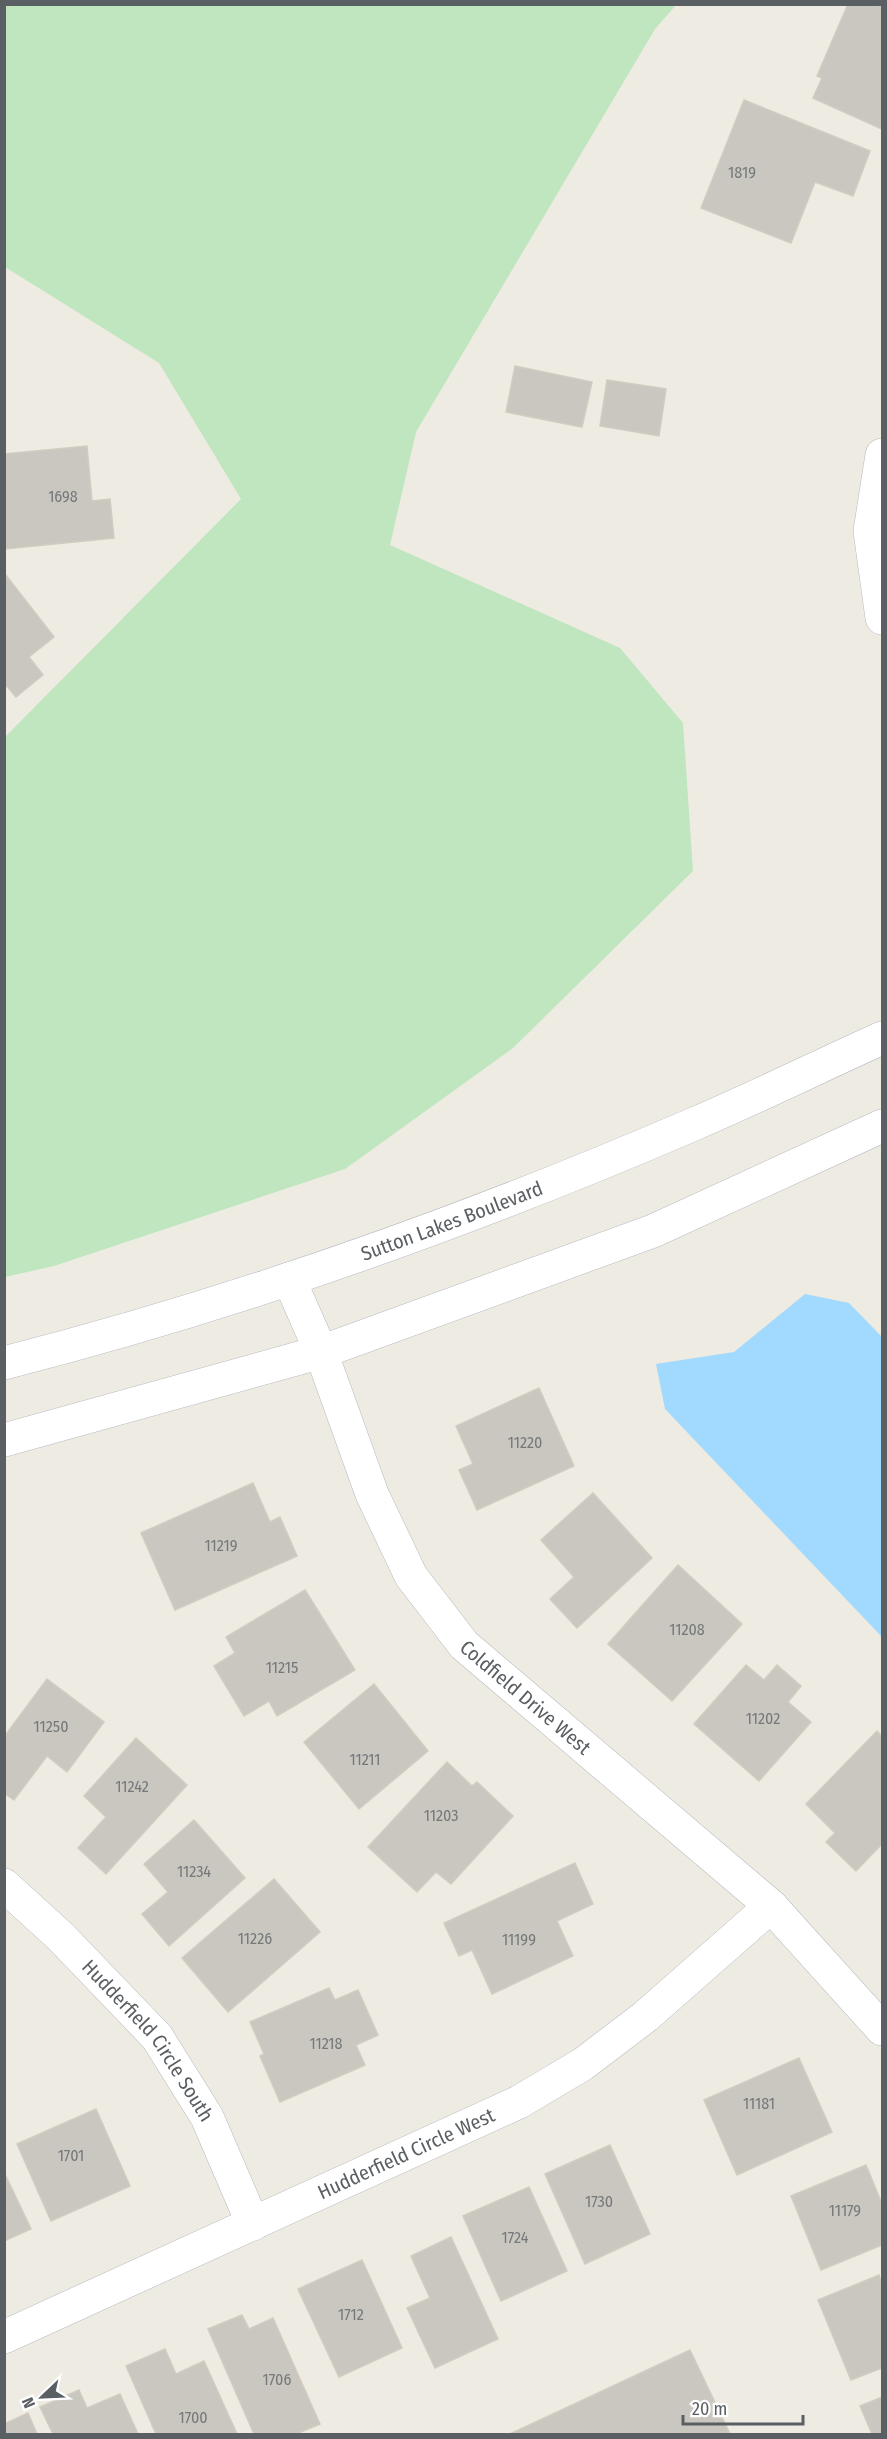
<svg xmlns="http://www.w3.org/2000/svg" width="887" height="2439" viewBox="0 0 887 2439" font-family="'Fira Sans Condensed',sans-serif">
  <rect width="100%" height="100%" fill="#eeebe2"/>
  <polygon fill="#bfe6be" points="4,5 676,5 655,29 416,432 390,545 620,648 683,723 693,871 513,1048 345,1169 54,1266 5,1277 5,737 241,499 159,363 5,267"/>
  <polygon fill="#a1d9ff" points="805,1294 849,1303 882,1337 882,1637 665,1409 656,1364 734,1352"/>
  <g fill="#cac7c1" stroke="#d2ccc0" stroke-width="1.5">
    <polygon points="848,4 882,6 882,129 813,98 822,78 817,76"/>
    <polygon points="744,100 870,151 853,196 815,182 791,243 701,208"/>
    <polygon points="515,366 592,382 582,427 506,412"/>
    <polygon points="607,380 666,389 659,436 600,426"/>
    <polygon points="87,446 92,501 110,499 114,538 5,549 4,454"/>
    <polygon points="5,574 54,637 29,657 43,675 16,697 4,683"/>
    <polygon points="539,1388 574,1466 477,1510 459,1470 473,1464 456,1426"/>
    <polygon points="253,1483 270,1522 280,1517 297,1556 175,1610 141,1533"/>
    <polygon points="593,1493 652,1558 577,1628 550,1599 574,1577 541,1540"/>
    <polygon points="678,1565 742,1624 672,1701 608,1644"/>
    <polygon points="305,1590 355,1670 277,1716 269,1701 244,1716 214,1666 235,1653 226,1637"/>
    <polygon points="746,1665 764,1680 777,1665 801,1686 788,1702 811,1722 759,1781 694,1724"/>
    <polygon points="47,1679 104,1722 67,1772 47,1756 14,1800 4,1793 4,1737"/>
    <polygon points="374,1684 428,1751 359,1809 304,1742"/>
    <polygon points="877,1731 882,1737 882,1844 856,1871 826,1842 835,1833 806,1804"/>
    <polygon points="136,1738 187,1785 106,1874 78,1848 106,1817 84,1796"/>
    <polygon points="447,1762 472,1786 477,1782 513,1816 451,1884 436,1872 417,1892 368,1847"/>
    <polygon points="194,1820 245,1878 169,1946 142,1914 168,1892 144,1864"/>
    <polygon points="575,1863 593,1904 557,1921 573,1956 492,1994 472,1950 459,1956 444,1923"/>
    <polygon points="274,1879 320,1932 228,2012 182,1958"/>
    <polygon points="329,1988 335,2000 358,1990 378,2035 356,2045 365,2065 280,2102 260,2056 264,2054 250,2022"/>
    <polygon points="799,2058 832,2132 737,2175 704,2100"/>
    <polygon points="96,2109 130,2186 51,2221 17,2144"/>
    <polygon points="610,2145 650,2234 585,2264 545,2174"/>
    <polygon points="866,2165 882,2204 882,2245 821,2270 791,2196"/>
    <polygon points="4,2172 31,2229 4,2241"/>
    <polygon points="529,2187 567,2271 501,2301 463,2216"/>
    <polygon points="451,2237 498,2339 435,2368 407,2308 430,2298 411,2256"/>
    <polygon points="362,2260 402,2348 339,2377 298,2289"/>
    <polygon points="879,2275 882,2284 882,2368 851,2380 818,2300"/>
    <polygon points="242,2315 249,2329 273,2318 320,2424 296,2434 254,2434 208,2329"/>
    <polygon points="165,2349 176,2374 204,2361 237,2434 156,2434 126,2366"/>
    <polygon points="690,2350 730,2434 510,2434"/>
    <polygon points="79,2390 87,2408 120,2394 138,2434 53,2434 40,2407"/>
    <polygon points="882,2397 882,2434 872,2434 860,2406"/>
    <polygon points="28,2413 37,2434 4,2434 4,2424"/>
  </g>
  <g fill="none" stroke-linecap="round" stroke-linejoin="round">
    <g stroke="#b7babf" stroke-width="34">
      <g id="minor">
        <polyline points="882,455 870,531 882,618"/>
        <path id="s1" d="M289 1279 321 1352 372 1494 411 1576 464 1645 771 1906 882 2029"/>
        <path id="s2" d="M4 1363C240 1303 471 1220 694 1124 757 1097 820 1066 882 1038"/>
        <polyline points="4,1440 321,1352 653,1231 882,1126"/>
        <path id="s3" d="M4 1885 61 1937 157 2037 207 2117 253 2224"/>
        <path id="s4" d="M4 2337 519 2102 583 2064 646 2016 771 1906"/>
      </g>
    </g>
    <use href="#minor" stroke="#fff" stroke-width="33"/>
  </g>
  <g text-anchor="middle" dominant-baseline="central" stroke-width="6" stroke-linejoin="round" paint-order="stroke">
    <g font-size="16" fill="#76797a">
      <text x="742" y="172">1819</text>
      <text x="63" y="496">1698</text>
      <text x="525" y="1442">11220</text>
      <text x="221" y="1545">11219</text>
      <text x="687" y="1629">11208</text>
      <text x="282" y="1667">11215</text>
      <text x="763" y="1718">11202</text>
      <text x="51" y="1726">11250</text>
      <text x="365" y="1759">11211</text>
      <text x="132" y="1786">11242</text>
      <text x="441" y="1815">11203</text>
      <text x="194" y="1871">11234</text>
      <text x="255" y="1938">11226</text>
      <text x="519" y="1939">11199</text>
      <text x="326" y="2043">11218</text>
      <text x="759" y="2103">11181</text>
      <text x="71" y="2155">1701</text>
      <text x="599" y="2201">1730</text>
      <text x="845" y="2210">11179</text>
      <text x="515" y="2237">1724</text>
      <text x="351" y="2314">1712</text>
      <text x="277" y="2379">1706</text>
      <text x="193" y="2417">1700</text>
    </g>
    <g font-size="20" fill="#5a5f63" stroke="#fff">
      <text stroke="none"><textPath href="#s2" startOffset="470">Sutton Lakes Boulevard</textPath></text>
      <text stroke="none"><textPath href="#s1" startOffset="489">Coldfield Drive West</textPath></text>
      <text stroke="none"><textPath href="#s3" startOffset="213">Hudderfield Circle South</textPath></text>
      <text stroke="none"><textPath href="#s4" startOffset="442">Hudderfield Circle West</textPath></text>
    </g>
  </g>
  <rect width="887" height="2439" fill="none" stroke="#5a5f63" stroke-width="12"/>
  <g transform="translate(42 2397) rotate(247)" stroke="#ffffff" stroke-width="4.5" paint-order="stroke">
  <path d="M0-4.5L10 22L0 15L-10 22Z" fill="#5a5f63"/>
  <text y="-9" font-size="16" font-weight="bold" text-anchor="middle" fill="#5a5f63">N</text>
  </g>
  <path d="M683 2415v9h120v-9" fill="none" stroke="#5a5f63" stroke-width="3"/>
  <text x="692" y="2415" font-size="18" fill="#5a5f63" stroke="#ffffff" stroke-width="4.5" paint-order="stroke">20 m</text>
</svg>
